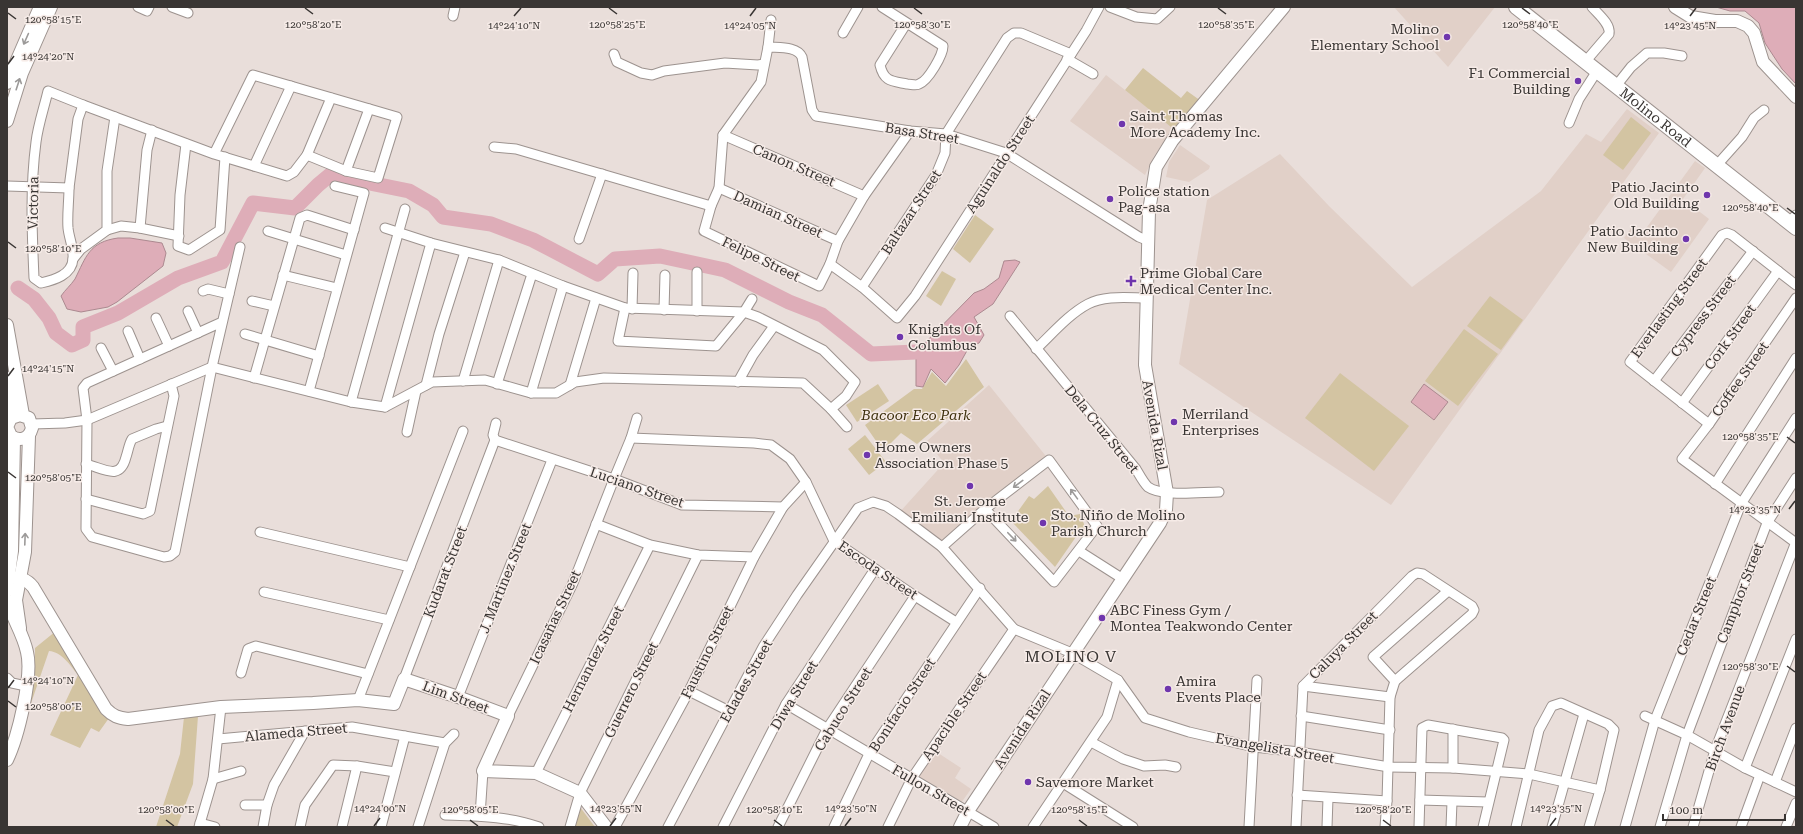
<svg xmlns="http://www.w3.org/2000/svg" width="1803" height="834" viewBox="0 0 1803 834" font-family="'Roboto Serif',serif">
  <rect width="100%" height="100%" fill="#e9deda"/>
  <g fill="#e1d0c8">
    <polygon points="1394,7 1495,7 1448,67"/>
    <polygon points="1106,75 1173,128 1154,156 1145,175 1070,121"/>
    <polygon points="1627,109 1659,133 1391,505 1179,364 1207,200 1280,154 1329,206 1412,287 1541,191 1586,134 1601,142"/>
    <polygon points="1180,145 1210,166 1209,169 1189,182 1166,177 1169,162"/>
    <polygon points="1695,161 1705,168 1683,199 1709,219 1671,272 1624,238 1632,227 1642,234"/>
    <polygon points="989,385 1049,460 943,546 898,514 944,463 927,441"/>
    <polygon points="935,751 961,768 955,778 971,789 961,803 918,777"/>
  </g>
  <g fill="#d3c4a2">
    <polygon points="1143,68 1181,98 1187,91 1201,101 1176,131 1125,90"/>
    <polygon points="1631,117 1651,133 1623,170 1603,155"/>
    <polygon points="975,215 994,229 970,263 953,249"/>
    <polygon points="942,271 956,279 941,306 926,296"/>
    <polygon points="1490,296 1523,320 1501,350 1467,326"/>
    <polygon points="1464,329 1498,354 1458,406 1425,381"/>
    <polygon points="966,359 984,387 917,444 901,433 883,451 865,425 914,389 922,389 932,372 946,386"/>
    <polygon points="1340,373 1409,426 1374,471 1305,418"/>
    <polygon points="878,384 889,401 857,422 846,405"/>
    <polygon points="865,435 886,462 869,475 848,449"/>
    <polygon points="1048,486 1069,516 1080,514 1086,529 1080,531 1055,567 1011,521 1029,496 1034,499"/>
    <path d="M56 631 109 718 99 732 91 728 80 748 50 735 78 675C70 665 62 652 49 651L28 712 35 670V648Z"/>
    <polygon points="198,716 193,784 177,827 156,827 180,754 184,717"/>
    <polygon points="580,807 595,827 574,827"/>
  </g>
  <g fill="#deadb8" stroke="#ac8990">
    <polygon points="1716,7 1796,7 1796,84 1782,69 1765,43 1759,23 1745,11 1730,11"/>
    <path d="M118 238H130L162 243 166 253 163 266 117 302 108 307 81 312 67 309 61 296C65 290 71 285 75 279 86 257 89 242 118 238Z"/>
    <polygon points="1015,260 1020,262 993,304 974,317 984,335 979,343 969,347 959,365 945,383 931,369 923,387 916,386 916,352 974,293 984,289 999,278 1004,261"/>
    <polygon points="1424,384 1448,402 1434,420 1411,402"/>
  </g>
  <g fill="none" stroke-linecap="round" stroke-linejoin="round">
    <polyline stroke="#deadb8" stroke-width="15" points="18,288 34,299 49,318 56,333 72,345 83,340 83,327 118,313 178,278 222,262 253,203 295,208 318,185 330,175 409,191 433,205 443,217 491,224 533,240 598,274 615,259 660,256 725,270 789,302 822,315 871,354 916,352"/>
    <g stroke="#9d938f" stroke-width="11">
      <g id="street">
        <polyline points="138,7 147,11 149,7"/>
        <polyline points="172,7 188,13"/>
        <path d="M882 7 943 46C943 55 928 81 919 84 916 86 911 84 907 84 892 81 884 82 880 65L906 24"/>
        <polyline points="1110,7 1136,17 1157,19 1170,7"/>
        <polyline points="453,16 455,7"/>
        <polyline points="771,20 768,47 761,82 723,135 719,188 711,206 704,231 819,286 830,264 838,241 864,196 910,131"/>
        <polyline points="843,33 858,7"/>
        <path d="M768 47C779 48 797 46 802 57L812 110 816 116 910 131 946 134 1006 153 1139 237 1149 241"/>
        <polyline points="614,54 617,62 641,73 652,75 664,71 725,63 758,65 764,64"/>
        <polyline points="1067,59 1093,74"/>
        <path d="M1585 62 1609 34C1611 24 1598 14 1592 7"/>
        <polyline points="1616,86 1631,67 1647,53 1664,53 1682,56"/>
        <polyline points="1569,123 1579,99 1597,71"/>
        <polyline points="723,135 864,196"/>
        <polyline points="186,144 180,195 178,246 189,250 220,230 225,157"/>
        <polyline points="494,147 516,149 711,206"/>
        <polyline points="307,155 331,98"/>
        <polyline points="1717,165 1742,137 1754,118 1764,110"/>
        <polyline points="254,166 291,86"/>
        <polyline points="346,171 369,109"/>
        <polyline points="7,186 69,188 78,119 83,105 214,154 287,176 294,172 307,155 346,171 378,178 397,117 253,75 214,154"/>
        <path d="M69 188C69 201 67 215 68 228 69 238 74 249 73 259 72 275 54 280 41 283L34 278C32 233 30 187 36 142 38 125 44 108 48 91L83 105"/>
        <polyline points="719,188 838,241"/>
        <polyline points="1789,222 1796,215"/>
        <polyline points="140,228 179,236"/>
        <polyline points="385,228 431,243 499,260 563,286 625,308 744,312 758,317 823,350 855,382 846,396 831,409"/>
        <polyline points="107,230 121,226 140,228 147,150 152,130"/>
        <polyline points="268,231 346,255"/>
        <polyline points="579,239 602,174"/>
        <polyline points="73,259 81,249 107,230 107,171 115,117"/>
        <polyline points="830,264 862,287 897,318 915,296 1086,31 1099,7"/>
        <polyline points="283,275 337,288"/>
        <polyline points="862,287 936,175 945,153 946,134 1007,38 1014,33 1021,33 1071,54"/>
        <polyline points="203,291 208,289 229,294"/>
        <polyline points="1796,298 1709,424 1682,459 1796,543"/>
        <polyline points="252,301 274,306"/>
        <polyline points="625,308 618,341 716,346 744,312 752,299"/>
        <polyline points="632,309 633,273"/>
        <polyline points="664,310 665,275"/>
        <polyline points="188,311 198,333"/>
        <polyline points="697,311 697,272"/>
        <path d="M1010 316 1136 469C1139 474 1143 482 1148 487 1162 497 1201 492 1219 492"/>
        <polyline points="156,318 169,346"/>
        <polyline points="222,322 87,383 83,388 87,420 86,529 92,537 164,557 170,556 175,552 212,367 240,247"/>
        <polyline points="128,331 140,359"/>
        <polyline points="245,334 319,356"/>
        <polyline points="101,348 113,371"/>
        <path d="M1036 349C1052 334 1069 314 1088 304 1105 295 1128 298 1147 298"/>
        <polyline points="254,378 300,218 307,215 354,230"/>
        <polyline points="463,381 499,260"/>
        <polyline points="1654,381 1753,251"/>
        <polyline points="738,382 753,355 774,326"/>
        <polyline points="497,384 532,274"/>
        <polyline points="426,385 439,334 465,252"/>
        <polyline points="570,385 596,298"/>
        <polyline points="309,391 364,193 335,186"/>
        <polyline points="531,393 563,286"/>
        <polyline points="351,402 405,209"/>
        <polyline points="1682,403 1778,271"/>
        <polyline points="385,407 431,243"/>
        <polyline points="32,424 65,423 87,420 212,367 351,402 385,407 432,382 485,380 531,393 556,393 575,382 604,378 803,383 831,409 847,427"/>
        <polyline points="1709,424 1630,362 1722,235 1727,233 1732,235 1796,285"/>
        <polyline points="407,432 416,391"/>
        <polyline points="631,438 754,443 771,445 790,459 806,482 834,541 915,596 956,622"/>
        <polyline points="495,440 614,479 682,505 783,507"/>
        <polyline points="495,440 493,435 496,423"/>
        <path d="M86 464C105 469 120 481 126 457 128 451 129 444 132 439L156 429 167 426"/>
        <polyline points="1715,484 1796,358"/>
        <polyline points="86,499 143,514 150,511 174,396 171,384"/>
        <polyline points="596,524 650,545 698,555 754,557"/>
        <polyline points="260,532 410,567"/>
        <polyline points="942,547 985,509 1049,460 1097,526 1054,582 985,509"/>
        <polyline points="1079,551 1123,579"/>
        <polyline points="264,592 389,620"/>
        <polyline points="241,673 248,649 256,646 368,674"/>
        <polyline points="7,678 12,683 26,686"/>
        <polyline points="404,679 495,440"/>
        <polyline points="1395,681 1373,657 1448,591"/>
        <polyline points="1303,686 1390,697"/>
        <polyline points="689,691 729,711"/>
        <polyline points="458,697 552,460"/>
        <polyline points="358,700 463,431"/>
        <polyline points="786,704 994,827"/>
        <polyline points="508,716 573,583 614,479 631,438 637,418"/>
        <polyline points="1301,716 1390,730"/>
        <polyline points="1645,716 1687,735 1745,768 1796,792"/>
        <polyline points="218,739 352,727 445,743"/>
        <polyline points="1091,742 1123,759 1144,766 1165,765 1176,767"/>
        <polyline points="1453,768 1453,729"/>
        <polyline points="1745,768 1796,639"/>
        <polyline points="536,773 650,545"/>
        <polyline points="213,779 241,771"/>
        <polyline points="1775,782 1796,728"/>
        <polyline points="1063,783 1133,827"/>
        <polyline points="1297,795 1387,801"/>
        <polyline points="1420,800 1488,802"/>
        <polyline points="245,805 267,805"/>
        <path d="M445 815C476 816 509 816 539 827"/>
        <polyline points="480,816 483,771"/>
        <polyline points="200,823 215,827"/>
        <polyline points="199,827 213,779 221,707"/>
        <polyline points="263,827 267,805 274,785 305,731"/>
        <polyline points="300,827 305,805 333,765 357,766 395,772"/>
        <polyline points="342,827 357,766"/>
        <polyline points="381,827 405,736"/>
        <polyline points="418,827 445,743 454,734"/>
        <polyline points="570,827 580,793 698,555"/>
        <polyline points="615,827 689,691 754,557 783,507 806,482"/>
        <polyline points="668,827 763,647 797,595 858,508 873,502 886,506 898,514 942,547 1014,629 1072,653 1118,680 1145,718 1189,732 1254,747 1299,752 1389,767 1453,768 1529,774 1600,790"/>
        <polyline points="723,827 786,704 875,569"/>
        <polyline points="778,827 827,729 915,596"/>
        <polyline points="834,827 869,754 980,588"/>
        <polyline points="888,827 912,778 1014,629"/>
        <polyline points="1033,827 1107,717 1118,680"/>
        <polyline points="1249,827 1257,680"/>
        <polyline points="1296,827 1303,686 1412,576 1417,573 1423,574 1472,606 1474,610 1472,614 1395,681"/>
        <polyline points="1327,827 1328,798"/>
        <polyline points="1385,827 1387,801 1390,697 1395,681"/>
        <polyline points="1419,827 1422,728 1428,725 1502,738 1504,740 1483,827"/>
        <polyline points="1451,827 1452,802"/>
        <polyline points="1516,827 1539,730 1552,706 1561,703 1608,724 1614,730 1600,790 1589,827"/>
        <polyline points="1552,827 1584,714"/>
        <polyline points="1625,827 1655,720 1741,504 1796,418"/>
        <polyline points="1660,827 1687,735 1767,523 1796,478"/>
        <polyline points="1693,827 1715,750 1796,542"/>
        <polyline points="1741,827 1760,775"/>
        <polyline points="1786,827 1796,803"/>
      </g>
    </g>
    <g stroke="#9d938f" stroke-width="14">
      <g id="secondary">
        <polyline points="1675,7 1691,17 1715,21 1737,21 1748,26 1754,33 1763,62 1796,97"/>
        <polyline points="7,83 40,7"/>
        <polyline points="7,121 22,73 51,7"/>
        <polyline points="7,325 23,415"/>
        <polyline points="7,378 14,416"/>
        <path d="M7 427 11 418 20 415 29 418 32 428C29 439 20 442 11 436L7 427"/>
        <path d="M8 577C19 578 26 578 33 587L106 709C113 716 118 718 128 719L221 707 313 703 358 700 394 704 404 679 458 697 508 716 483 771 536 773 580 793 606 827"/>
        <polyline points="7,591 12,551 14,438"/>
        <path d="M7 600C12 618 23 633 27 652 33 676 18 737 7 760"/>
        <polyline points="20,628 16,600 25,552 29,436"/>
        <polyline points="960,827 968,811 1160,523 1166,510 1167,493 1145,365 1149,211 1156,167 1172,141 1284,7"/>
      </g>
    </g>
    <g stroke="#9d938f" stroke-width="16">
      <g id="primary">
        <path id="s1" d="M1516 7 1796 228"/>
      </g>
    </g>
    <use href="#street" stroke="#fff" stroke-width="9"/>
    <use href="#secondary" stroke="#fff" stroke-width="12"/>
    <use href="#primary" stroke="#fff" stroke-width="14"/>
  </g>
  <defs><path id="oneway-shaft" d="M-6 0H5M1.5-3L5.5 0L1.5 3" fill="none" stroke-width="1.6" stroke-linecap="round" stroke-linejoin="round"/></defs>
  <g stroke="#9c9a99">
    <use href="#oneway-shaft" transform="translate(26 39) rotate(114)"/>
    <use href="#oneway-shaft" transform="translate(18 84) rotate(-72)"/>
    <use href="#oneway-shaft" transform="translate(1018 484) rotate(143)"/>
    <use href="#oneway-shaft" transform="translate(1074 494) rotate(-126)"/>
    <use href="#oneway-shaft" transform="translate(1012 537) rotate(46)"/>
    <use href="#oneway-shaft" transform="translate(25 539) rotate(-88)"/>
  </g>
  <path fill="none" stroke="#393533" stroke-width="1.5" d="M305 8 313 14M609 8 617 14M914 8 922 14M1218 8 1226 14M1522 8 1530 14M8 13 16 19M514 16 521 8M750 16 756 8M1690 16 1696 8M8 64 14 56M1787 208 1795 214M8 242 16 248M8 376 14 368M1787 437 1795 443M8 472 16 478M1789 509 1795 501M1787 666 1795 672M8 688 14 680M8 701 16 707M166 820 174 826M470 820 478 826M774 820 782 826M1079 820 1087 826M1383 820 1391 826M374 826 380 818M610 826 616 818M845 826 851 818M1550 826 1556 818"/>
  <g fill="#6f36ad" stroke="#f6ebe7" stroke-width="1.5">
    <circle cx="1447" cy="37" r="4"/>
    <circle cx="1578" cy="81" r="4"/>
    <circle cx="1122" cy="124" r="4"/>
    <circle cx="1707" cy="195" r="4"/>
    <circle cx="1110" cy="199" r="4"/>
    <circle cx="1686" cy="239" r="4"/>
    <path d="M1129 275h4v4h4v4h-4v4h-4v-4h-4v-4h4z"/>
    <circle cx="900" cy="337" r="4"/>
    <circle cx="1174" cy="422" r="4"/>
    <circle cx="867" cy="455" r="4"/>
    <circle cx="970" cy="486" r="4"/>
    <circle cx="1043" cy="523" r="4"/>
    <circle cx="1102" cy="618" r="4"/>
    <circle cx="1168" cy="689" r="4"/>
    <circle cx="1028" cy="782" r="4"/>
  </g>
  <g text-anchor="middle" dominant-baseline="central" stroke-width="3" stroke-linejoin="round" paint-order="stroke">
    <g font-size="14" fill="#393533" stroke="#f6ebe7" text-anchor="start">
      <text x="1439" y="29" text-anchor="end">Molino<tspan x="1439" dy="16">Elementary School</tspan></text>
      <text x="1570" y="73" text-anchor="end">F1 Commercial<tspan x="1570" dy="16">Building</tspan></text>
      <text x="1130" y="116">Saint Thomas<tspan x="1130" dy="16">More Academy Inc.</tspan></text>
      <text x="1699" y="187" text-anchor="end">Patio Jacinto<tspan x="1699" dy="16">Old Building</tspan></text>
      <text x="1118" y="191">Police station<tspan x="1118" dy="16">Pag-asa</tspan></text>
      <text x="1678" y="231" text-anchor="end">Patio Jacinto<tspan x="1678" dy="16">New Building</tspan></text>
      <text x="1140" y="273">Prime Global Care<tspan x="1140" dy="16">Medical Center Inc.</tspan></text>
      <text x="908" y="329">Knights Of<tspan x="908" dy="16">Columbus</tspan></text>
      <text x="1182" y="414">Merriland<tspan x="1182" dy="16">Enterprises</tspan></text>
      <text x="875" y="447">Home Owners<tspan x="875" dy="16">Association Phase 5</tspan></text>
      <text x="970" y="501" text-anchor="middle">St. Jerome<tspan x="970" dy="16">Emiliani Institute</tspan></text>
      <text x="1051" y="515">Sto. Niño de Molino<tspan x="1051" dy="16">Parish Church</tspan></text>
      <text x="1110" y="610">ABC Finess Gym /<tspan x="1110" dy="16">Montea Teakwondo Center</tspan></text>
      <text x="1176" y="681">Amira<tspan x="1176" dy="16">Events Place</tspan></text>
      <text x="1036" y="782">Savemore Market</text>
    </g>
    <g font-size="14" fill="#393533" stroke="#f6ebe7">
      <text stroke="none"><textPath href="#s1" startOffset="178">Molino Road</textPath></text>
      <text transform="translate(922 133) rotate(9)">Basa Street</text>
      <text transform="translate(1000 164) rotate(-57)">Aguinaldo Street</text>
      <text transform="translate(794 165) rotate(23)">Canon Street</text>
      <text transform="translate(33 203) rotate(-89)">Victoria</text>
      <text transform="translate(911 212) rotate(-57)">Baltazar Street</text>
      <text transform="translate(778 214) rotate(24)">Damian Street</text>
      <text transform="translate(761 259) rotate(26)">Felipe Street</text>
      <text transform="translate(1669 308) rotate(-54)">Everlasting Street</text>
      <text transform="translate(1703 316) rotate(-53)">Cypress Street</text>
      <text transform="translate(1730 337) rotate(-54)">Cork Street</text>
      <text transform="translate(1740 379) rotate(-55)">Coffee Street</text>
      <text transform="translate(1155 425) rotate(80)">Avenida Rizal</text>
      <text transform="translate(1102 429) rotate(51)">Dela Cruz Street</text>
      <text transform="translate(637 487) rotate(19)">Luciano Street</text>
      <text transform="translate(878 570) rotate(34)">Escoda Street</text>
      <text transform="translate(445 572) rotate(-69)">Kudarat Street</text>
      <text transform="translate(505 578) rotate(-68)">J. Martinez Street</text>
      <text transform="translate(1740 593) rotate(-69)">Camphor Street</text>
      <text transform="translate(1696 616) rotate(-68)">Cedar Street</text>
      <text transform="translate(555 617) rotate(-65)">Icasañas Street</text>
      <text transform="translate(1343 645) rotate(-45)">Caluya Street</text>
      <text transform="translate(707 652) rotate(-64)">Faustino Street</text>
      <text transform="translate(593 659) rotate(-63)">Hernandez Street</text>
      <text transform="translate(746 681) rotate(-61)">Edades Street</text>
      <text transform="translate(631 690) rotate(-64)">Guerrero Street</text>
      <text transform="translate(794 695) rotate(-59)">Diwa Street</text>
      <text transform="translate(456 697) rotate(20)">Lim Street</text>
      <text transform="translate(902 705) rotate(-57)">Bonifacio Street</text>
      <text transform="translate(843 709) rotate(-58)">Cabuco Street</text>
      <text transform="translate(954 716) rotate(-56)">Apacible Street</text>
      <text transform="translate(1725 728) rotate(-70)">Birch Avenue</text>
      <text transform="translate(1022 729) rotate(-57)">Avenida Rizal</text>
      <text transform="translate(296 732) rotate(-5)">Alameda Street</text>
      <text transform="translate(1275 748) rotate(10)">Evangelista Street</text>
      <text transform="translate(931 790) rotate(30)">Fullon Street</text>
    </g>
    <g font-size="14" font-style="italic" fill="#3e310e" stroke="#f6ebe7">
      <text x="916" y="415">Bacoor Eco Park</text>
    </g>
    <g font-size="16" letter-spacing="1" fill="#393533" stroke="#f6ebe7">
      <text x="1071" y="656">MOLINO V</text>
    </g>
  </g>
  <g font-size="10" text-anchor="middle" fill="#393533" stroke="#f6ebe7" stroke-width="3" stroke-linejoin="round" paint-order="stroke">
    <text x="53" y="23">120°58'15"E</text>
    <text x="313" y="28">120°58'20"E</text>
    <text x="617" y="28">120°58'25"E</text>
    <text x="922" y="28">120°58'30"E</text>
    <text x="1226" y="28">120°58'35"E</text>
    <text x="1530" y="28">120°58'40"E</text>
    <text x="514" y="29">14°24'10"N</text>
    <text x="750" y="29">14°24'05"N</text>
    <text x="1690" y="29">14°23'45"N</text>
    <text x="48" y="60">14°24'20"N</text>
    <text x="1750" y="211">120°58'40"E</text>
    <text x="53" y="252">120°58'10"E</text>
    <text x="48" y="372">14°24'15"N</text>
    <text x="1750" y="440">120°58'35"E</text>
    <text x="53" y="481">120°58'05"E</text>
    <text x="1755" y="513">14°23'35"N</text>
    <text x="1750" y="670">120°58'30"E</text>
    <text x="48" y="684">14°24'10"N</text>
    <text x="53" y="710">120°58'00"E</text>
    <text x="380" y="812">14°24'00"N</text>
    <text x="616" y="812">14°23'55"N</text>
    <text x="851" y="812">14°23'50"N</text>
    <text x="1556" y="812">14°23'35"N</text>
    <text x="166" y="813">120°58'00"E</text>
    <text x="470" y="813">120°58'05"E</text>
    <text x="774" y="813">120°58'10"E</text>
    <text x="1079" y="813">120°58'15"E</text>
    <text x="1383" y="813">120°58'20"E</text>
  </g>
  <rect width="1803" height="834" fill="none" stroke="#393533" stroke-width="16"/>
  <path d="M1663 814v6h122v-6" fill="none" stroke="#393533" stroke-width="2"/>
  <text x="1669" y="814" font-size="12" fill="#393533" stroke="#f6ebe7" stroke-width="3" paint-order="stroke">100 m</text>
</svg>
